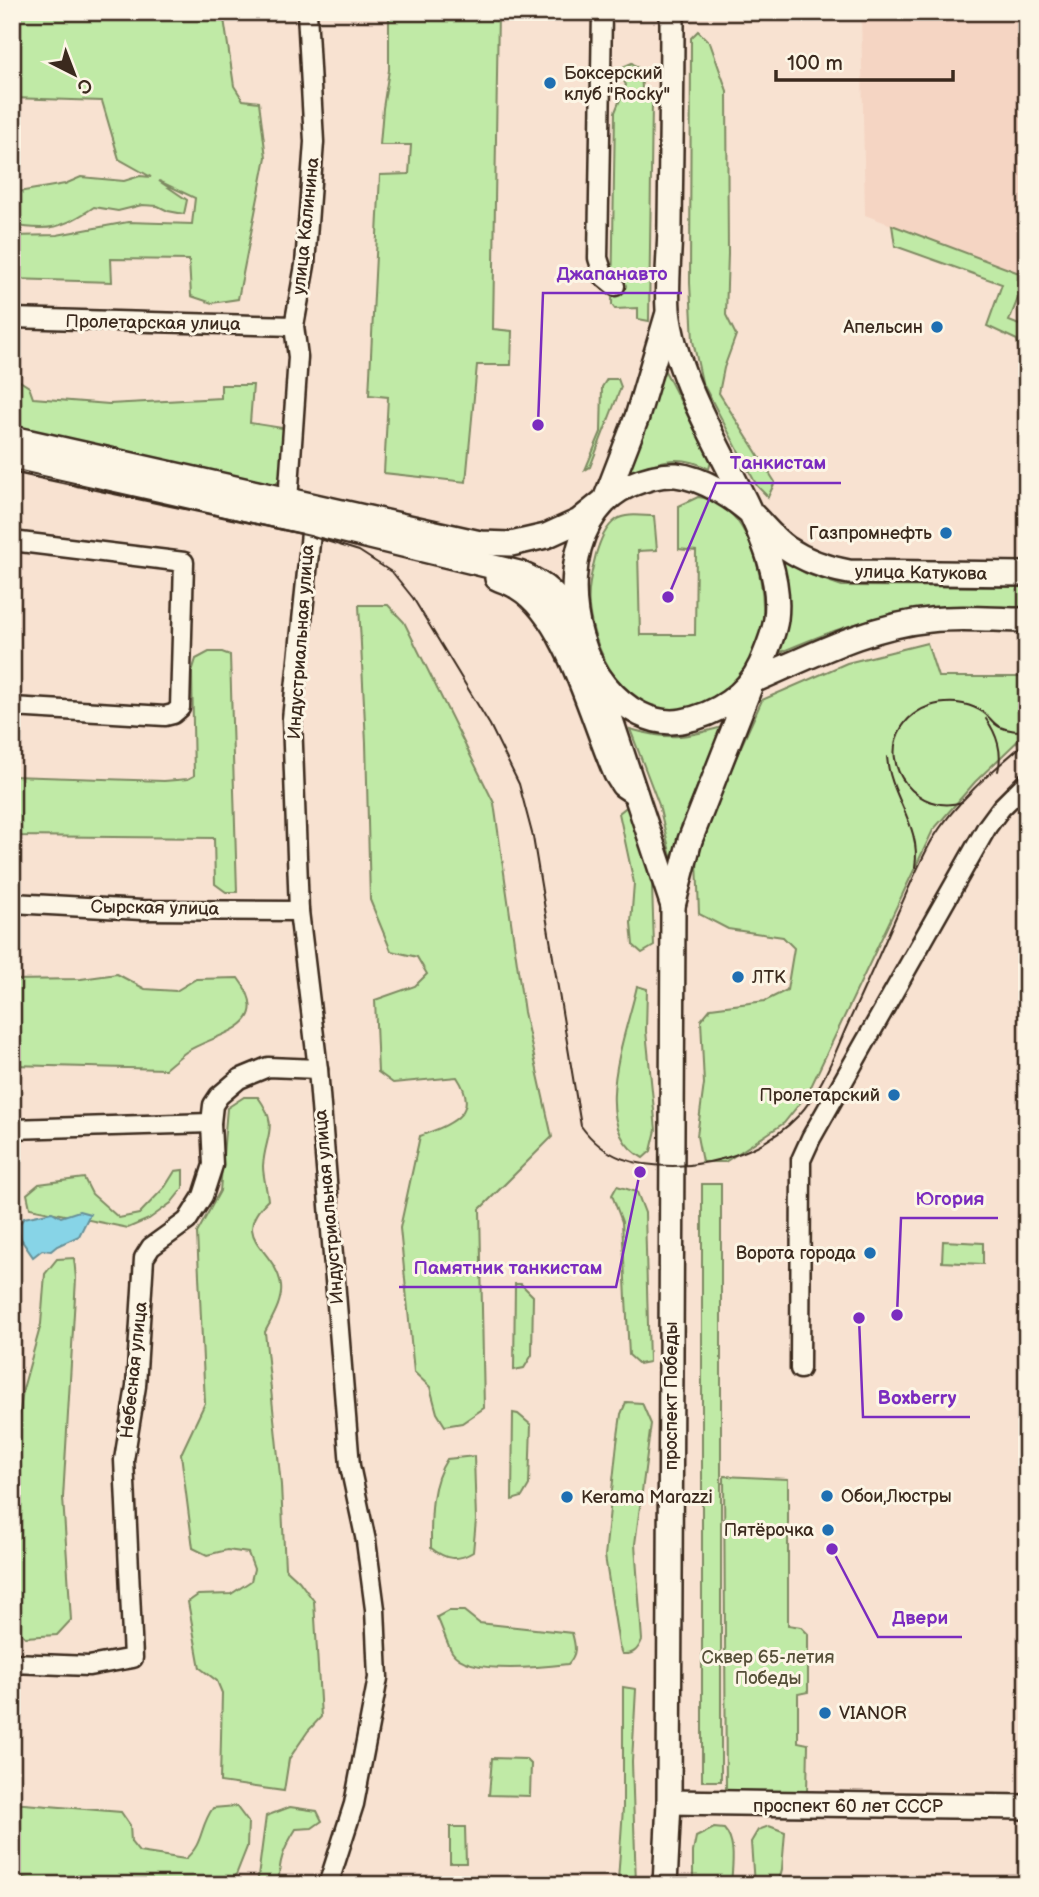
<svg xmlns="http://www.w3.org/2000/svg" width="1039" height="1897" viewBox="0 0 1039 1897" font-family="'Balsamiq Sans',sans-serif">
  <rect width="100%" height="100%" fill="#f8e2d1"/>
  <filter id="ink" filterUnits="userSpaceOnUse"><feTurbulence type="fractalNoise" baseFrequency=".0143" numOctaves="2"/><feDisplacementMap in="SourceGraphic" scale="14" xChannelSelector="R" yChannelSelector="G"/><feConvolveMatrix kernelMatrix="1 2 1 2 8 2 1 2 1" color-interpolation-filters="sRGB"/></filter>
  <g filter="url(#ink)">
    <polygon fill="#f5d5c3" points="861,12 1027,12 1027,276 865,215"/>
    <g fill="#c0eaa6" stroke="#7e8a62" stroke-width="2">
      <path d="M12 12H223L234 86 243 100 259 102 266 157 238 299 212 303 191 296 189 260 111 259 112 282 12 279V236L57 235 128 222 192 224 195 198 159 181 187 200 184 214 168 211 158 206 142 205 118 211 94 207C63 228 49 232 12 225V193L65 184 81 177 124 181 140 176 151 177 119 159 102 101 12 98Z"/>
      <polygon points="389,12 498,12 493,329 512,331 511,365 477,365 466,482 384,473 388,397 369,395 380,175 409,174 411,145 380,145 383,108 389,70"/>
      <polygon points="698,31 710,43 727,91 728,254 726,315 736,335 724,368 719,393 775,482 768,497 757,486 702,382 693,341 690,283 691,38"/>
      <polygon points="632,63 641,70 642,89 652,102 649,321 638,319 638,308 615,309 612,305 615,112 626,85 618,69"/>
      <polygon points="892,225 1027,276 1009,321 1027,328 1027,354 1019,350 1017,340 987,326 1002,284 895,246"/>
      <path d="M665 371 711 461 709 469C680 453 660 461 631 472L628 469 661 372Z"/>
      <polygon points="12,376 29,387 33,398 109,404 221,398 221,385 253,385 250,423 289,429 283,479 274,484 12,427"/>
      <polygon points="607,379 618,379 621,387 590,467 585,470 601,432 602,387"/>
      <path d="M698 497C747 502 765 574 763 616 760 660 724 709 677 710 623 711 594 653 589 607 587 590 592 570 596 554 600 541 605 527 617 519 626 513 643 516 654 516L657 550 638 551 640 635H695L696 551 679 549V506Z"/>
      <path d="M771 551 805 573 842 586 1027 587V608C991 608 953 605 918 610 864 617 816 637 767 658Z"/>
      <path d="M359 605H388L404 622 494 803 524 1012 552 1137 480 1209 484 1408 462 1423 445 1426 437 1413 430 1387 414 1372 400 1228 420 1136C450 1124 482 1115 457 1077L393 1083 378 1072 375 1000 415 986 427 974 417 957 391 951 370 900 366 743Z"/>
      <polygon points="927,643 938,677 1027,677 1027,732 975,782 933,830 808,1093 784,1123 725,1162 702,1162 697,1136 704,1084 701,1020 711,1008 765,1001 787,990 794,948 783,937 728,929 699,914 697,860 716,802 762,700 847,663"/>
      <polygon points="209,652 222,652 230,655 237,892 226,892 215,884 214,838 12,836 12,776 164,781 188,779 194,776 192,672 196,659"/>
      <path d="M722 727 682 823 672 861 659 805 630 729C668 740 684 738 722 727Z"/>
      <polygon points="629,805 652,885 654,946 642,953 633,945 631,923 634,883 619,813"/>
      <path d="M117 974 145 989 176 991 196 979 238 978C277 1029 217 1032 186 1052 179 1057 172 1063 165 1069L12 1065V980L81 979Z"/>
      <path d="M637 986 647 989 646 1031 656 1130 651 1151 643 1158C587 1128 627 1033 637 986Z"/>
      <path d="M244 1097H258C280 1127 265 1135 263 1166 263 1177 267 1189 268 1200 228 1239 275 1247 281 1285 283 1301 272 1318 265 1332L281 1485 285 1568 299 1581 314 1601 321 1717 308 1731 289 1759 284 1791 220 1782 222 1693 217 1681 200 1668 188 1602 198 1595 231 1594 251 1581 254 1569 248 1553 227 1550 207 1555 193 1548 181 1454 205 1403 197 1233 220 1191 227 1108Z"/>
      <polygon points="183,1170 183,1188 171,1203 149,1219 128,1228 30,1208 27,1194 39,1184 84,1178 92,1194 119,1218 139,1214 165,1187 175,1171"/>
      <rect x="702" y="1184" width="19" height="597"/>
      <polygon points="617,1186 637,1192 645,1213 649,1362 639,1364 629,1355 622,1222 612,1195"/>
      <polygon points="943,1241 983,1243 983,1264 942,1262"/>
      <polygon points="74,1258 76,1279 63,1498 71,1620 57,1635 25,1637 14,1626 12,1611 12,1470 23,1389 41,1324 45,1274 57,1259"/>
      <polygon points="515,1284 521,1284 533,1296 532,1355 524,1368 514,1370"/>
      <path d="M626 1402 642 1403 651 1424 635 1544 642 1640C638 1650 633 1655 622 1654L619 1646 605 1556 617 1443 621 1414Z"/>
      <polygon points="513,1413 518,1414 531,1425 529,1485 522,1497 512,1500"/>
      <path d="M474 1456 476 1520 473 1552C457 1562 445 1559 431 1548 431 1517 430 1485 447 1459Z"/>
      <polygon points="724,1476 788,1479 788,1625 801,1627 808,1634 808,1692 798,1694 798,1742 808,1744 807,1792 726,1791"/>
      <path d="M448 1611H464L479 1623 572 1633C576 1647 577 1654 568 1664 543 1667 467 1676 452 1652 446 1642 443 1629 437 1617Z"/>
      <polygon points="623,1687 636,1689 632,1762 636,1884 618,1881 623,1808"/>
      <polygon points="492,1758 526,1759 531,1764 530,1796 489,1795"/>
      <path d="M12 1803 121 1812 130 1825 131 1842 139 1852 185 1859C204 1844 199 1827 213 1808L236 1806 248 1822 247 1847 232 1885H46L12 1874Z"/>
      <path d="M290 1807 317 1811 322 1821 312 1828 296 1829C284 1848 278 1862 279 1885H257L266 1816Z"/>
      <polygon points="769,1826 785,1832 782,1869 778,1885 754,1885 751,1842 758,1830"/>
      <polygon points="450,1827 465,1827 466,1863 450,1863"/>
      <path d="M714 1828 724 1829C737 1843 732 1867 731 1885H693V1852L696 1837Z"/>
    </g>
    <polygon fill="#87d4e7" stroke="#699097" stroke-width="2" points="79,1211 90,1214 79,1236 57,1246 51,1251 42,1250 33,1257 22,1241 17,1227 24,1218 52,1212 61,1217"/>
    <g fill="none" stroke-linecap="round" stroke-linejoin="round">
      <polyline stroke="#699097" stroke-width="3.5" points="12,1247 22,1241"/>
      <g stroke="#3b2a1e" stroke-width="23">
        <g id="minor">
          <polyline points="602,12 598,258 604,277 615,286"/>
          <polyline points="12,318 294,326"/>
          <polyline points="288,501 298,357 294,326 305,265 314,142 307,12"/>
          <polyline points="312,523 292,719 299,911 318,1069 350,1466 366,1541 375,1609 378,1678 354,1804 328,1885"/>
          <polyline points="12,541 184,562 180,708 173,714 165,716 12,707"/>
          <polyline points="12,903 142,910 299,911"/>
          <polyline points="12,1129 211,1123"/>
          <polyline points="800,1369 801,1160 811,1138 987,827 1001,808 1027,782"/>
          <polyline points="12,1663 89,1666 133,1658 124,1460 136,1386 144,1258 151,1247 187,1221 203,1196 213,1165 211,1123 213,1105 219,1096 239,1079 268,1067 318,1069"/>
        </g>
      </g>
      <g stroke="#3b2a1e" stroke-width="28">
        <g id="major">
          <path d="M672 12C672 82 671 152 670 222 670 251 666 281 668 310 674 373 718 445 746 503 763 539 781 578 776 619 774 634 767 650 761 664 747 695 716 715 682 721 652 726 625 709 606 686 562 634 558 516 630 485 644 479 660 474 676 475 703 478 733 497 753 515 764 526 774 539 787 548 806 561 827 568 849 572L1027 574"/>
          <polyline points="12,438 480,543 511,544 546,536 579,521 605,500 637,417 667,316"/>
          <path d="M12 459 312 523 519 573C546 584 562 599 575 626"/>
          <path d="M497 578C503 581 511 583 517 587 568 617 592 721 616 774L623 785 635 793"/>
          <path d="M753 681C810 657 867 626 930 620 961 616 995 620 1027 620"/>
          <polyline points="599,684 673,906"/>
          <polyline points="669,1802 1027,1807"/>
          <polyline points="665,1885 669,1802 673,906 690,840 750,687"/>
        </g>
      </g>
      <use href="#minor" stroke="#fcf5e5" stroke-width="18"/>
      <use href="#major" stroke="#fcf5e5" stroke-width="23"/>
      <g stroke="#3b2a1e" stroke-width="2">
        <path d="M12 469 310 536 359 551 393 573 413 598 490 725 519 784 533 837 581 1126C605 1159 635 1166 673 1166 718 1165 767 1149 798 1116 821 1091 833 1058 846 1028 864 989 881 951 898 912 909 888 919 863 932 840 955 802 993 770 1027 741"/>
        <path d="M986 719C997 734 1003 753 998 771"/>
        <path d="M887 757C890 797 922 826 915 867"/>
        <path d="M962 802C919 816 877 766 902 727 918 701 960 695 984 713 990 717 993 724 1000 727 1009 731 1017 731 1027 731"/>
      </g>
    </g>
  </g>
  <g fill="#1f6fb2" stroke="#fcf5e5" stroke-width="2.5">
    <circle cx="550" cy="83" r="7"/>
    <circle cx="937" cy="327" r="7"/>
    <circle cx="946" cy="533" r="7"/>
    <circle cx="738" cy="977" r="7"/>
    <circle cx="894" cy="1095" r="7"/>
    <circle cx="870" cy="1253" r="7"/>
    <circle cx="827" cy="1496" r="7"/>
    <circle cx="567" cy="1497" r="7"/>
    <circle cx="828" cy="1530" r="7"/>
    <circle cx="825" cy="1713" r="7"/>
  </g>
  <g text-anchor="middle" dominant-baseline="central" stroke-width="6" stroke-linejoin="round" paint-order="stroke">
    <g font-size="18" fill="#3b2a1e" stroke="#fcf5e5" text-anchor="start">
      <text x="564" y="73">Боксерский<tspan x="564" dy="21">клуб "Rocky"</tspan></text>
      <text x="923" y="327" text-anchor="end">Апельсин</text>
      <text x="932" y="533" text-anchor="end">Газпромнефть</text>
      <text x="752" y="977">ЛТК</text>
      <text x="880" y="1095" text-anchor="end">Пролетарский</text>
      <text x="856" y="1253" text-anchor="end">Ворота города</text>
      <text x="841" y="1496">Обои,Люстры</text>
      <text x="581" y="1497">Kerama Marazzi</text>
      <text x="814" y="1530" text-anchor="end">Пятёрочка</text>
      <text x="839" y="1713">VIANOR</text>
    </g>
    <g font-size="18" fill="#3b2a1e" stroke="#fcf5e5">
      <text transform="translate(306 226) rotate(-84)">улица Калинина</text>
      <text transform="translate(153 323) rotate(1)">Пролетарская улица</text>
      <text transform="translate(921 573) rotate(1)">улица Катукова</text>
      <text transform="translate(301 642) rotate(-86)">Индустриальная улица</text>
      <text transform="translate(155 908) rotate(1)">Сырская улица</text>
      <text transform="translate(329 1207) rotate(-95)">Индустриальная улица</text>
      <text transform="translate(134 1370) rotate(-84)">Небесная улица</text>
      <text transform="translate(671 1396) rotate(-90)">проспект Победы</text>
      <text x="848" y="1806">проспект 60 лет СССР</text>
    </g>
    <g font-size="18" fill="#565039" stroke="#fcf5e5">
      <text x="768" y="1657">Сквер 65-летия<tspan x="768" dy="21">Победы</tspan></text>
    </g>
  </g>
  <path fill="none" stroke="#7b2cbf" stroke-width="2.5" d="M538 425L543 293H682M668 597L716 483H841M897 1315L901 1218H998M640 1172L616 1287H399M859 1318L863 1417H970M832 1549L878 1637H962"/>
  <g fill="#7b2cbf" stroke="#fcf5e5" stroke-width="2.5">
    <circle cx="538" cy="425" r="7"/>
    <circle cx="668" cy="597" r="7"/>
    <circle cx="897" cy="1315" r="7"/>
    <circle cx="640" cy="1172" r="7"/>
    <circle cx="859" cy="1318" r="7"/>
    <circle cx="832" cy="1549" r="7"/>
  </g>
  <g font-size="19" text-anchor="middle" font-weight="bold" fill="#7b2cbf" stroke="#fcf5e5" stroke-width="6" stroke-linejoin="round" paint-order="stroke">
    <text x="612" y="280">Джапанавто</text>
    <text x="778" y="469">Танкистам</text>
    <text x="950" y="1205">Югория</text>
    <text x="508" y="1274">Памятник танкистам</text>
    <text x="917" y="1404">Boxberry</text>
    <text x="920" y="1624">Двери</text>
  </g>
  <rect width="1039" height="1897" fill="none" stroke="#fcf5e5" stroke-width="42"/>
  <rect x="21" y="21" width="997" height="1855" fill="none" stroke="#3b2a1e" stroke-width="2.5" filter="url(#ink)"/>
  <g transform="translate(74 74) rotate(138)" stroke="#fcf5e5" stroke-width="5" paint-order="stroke">
  <path d="M0-5L12 26L0 18L-12 26Z" fill="#3b2a1e"/>
  <text y="-10" font-size="19" font-weight="bold" text-anchor="middle" fill="#3b2a1e">С</text>
  </g>
  <path d="M776 70v10h177v-10" fill="none" stroke="#3b2a1e" stroke-width="3.5"/>
  <text x="787" y="70" font-size="21" fill="#3b2a1e" stroke="#fcf5e5" stroke-width="5" paint-order="stroke">100 m</text>
</svg>
